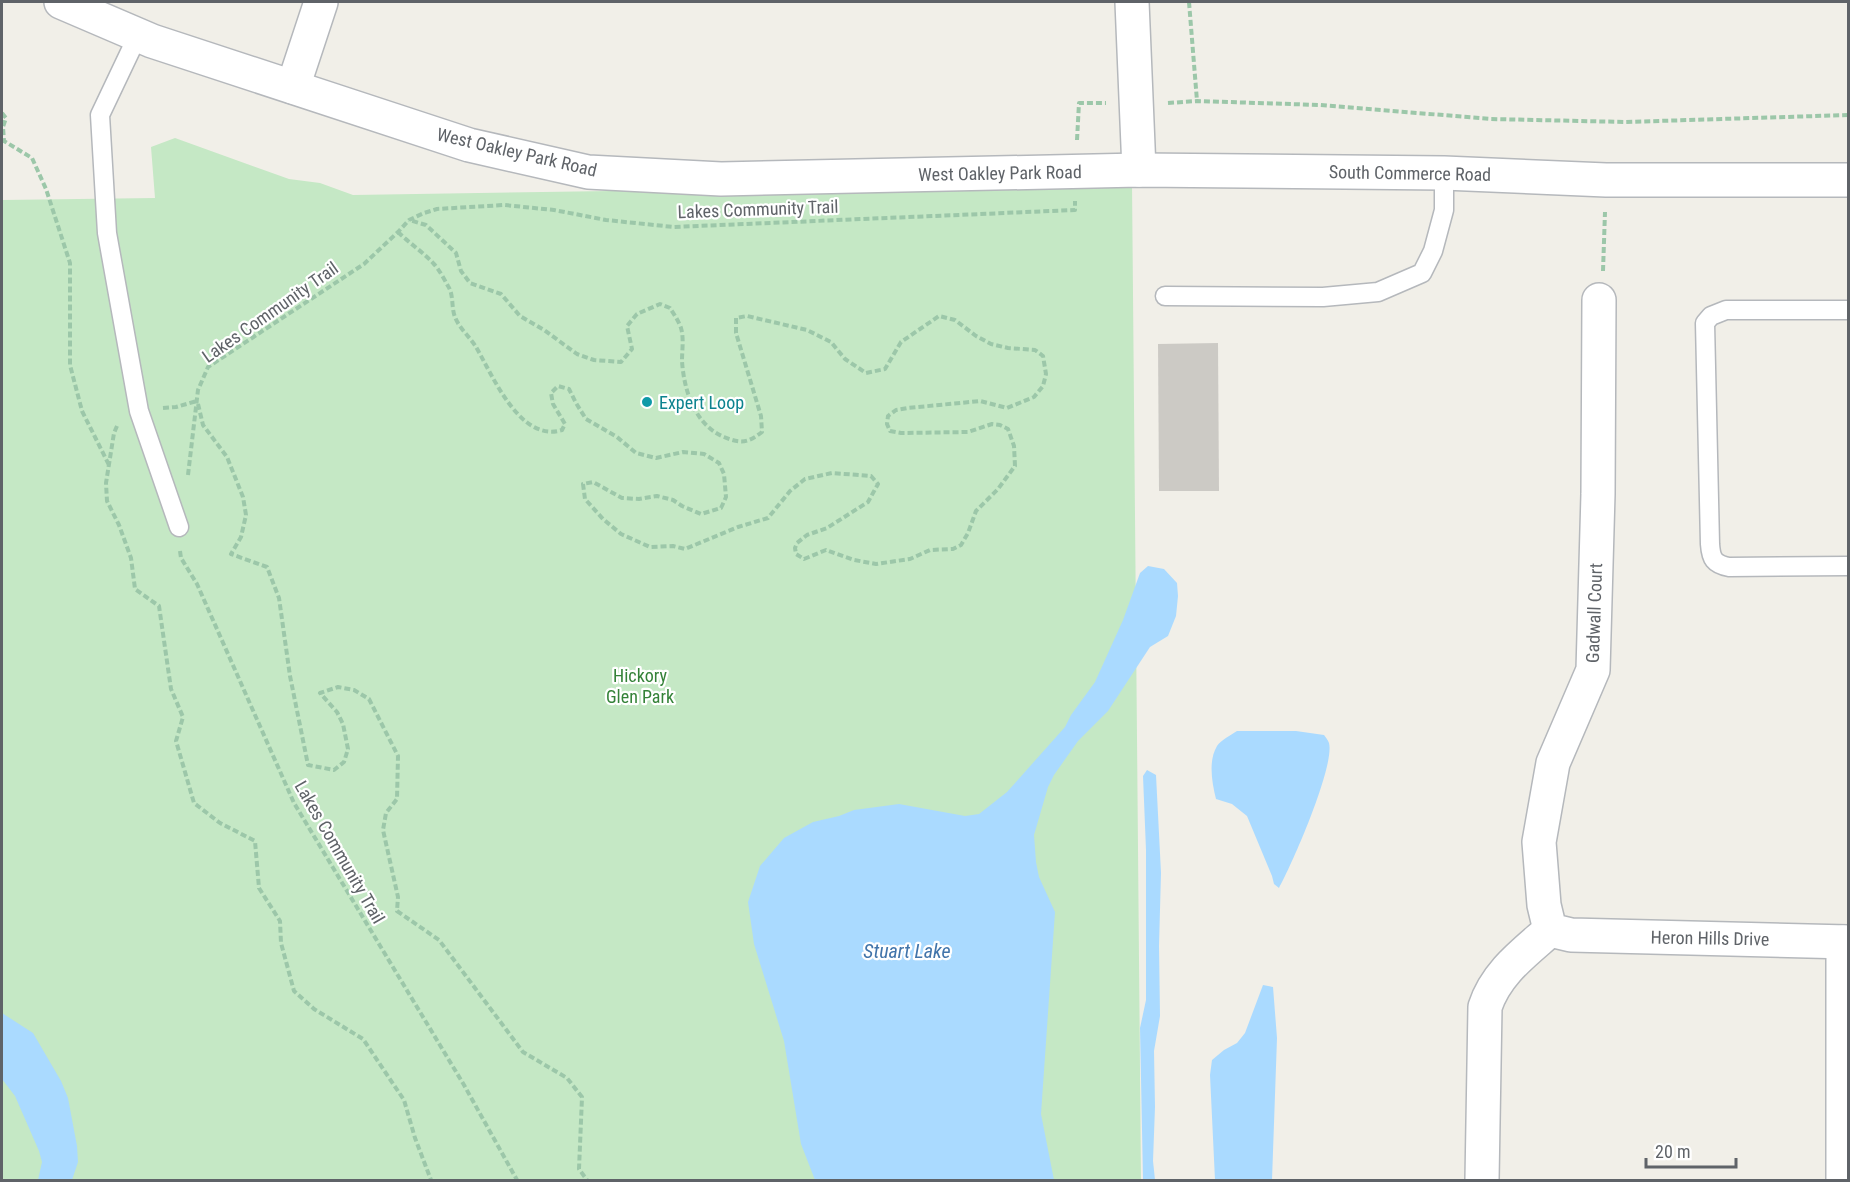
<svg xmlns="http://www.w3.org/2000/svg" width="1850" height="1182" viewBox="0 0 1850 1182" font-family="'Roboto Condensed',sans-serif">
  <rect width="100%" height="100%" fill="#f1efe8"/>
  <polygon fill="#c5e8c5" points="175,138 289,179 320,183 353,195 1132,183 1141,1180 2,1180 2,200 155,198 151,147"/>
  <g fill="#aadaff">
    <polygon points="1148,566 1164,569 1177,583 1178,596 1176,616 1168,636 1150,647 1108,711 1078,741 1054,775 1048,787 1034,835 1036,862 1039,877 1055,912 1041,1114 1054,1180 815,1180 801,1144 784,1041 754,944 748,902 760,866 784,838 813,822 839,816 854,810 899,804 965,816 979,814 1007,792 1065,727 1071,715 1095,682 1123,620 1140,573"/>
    <path d="M1237 731H1296L1324 735C1326 738 1328 740 1329 743 1335 766 1292 865 1279 888L1274 884 1272 876 1247 816 1232 804 1216 799C1212 783 1208 761 1217 746 1221 740 1231 735 1237 731Z"/>
    <polygon points="1147,770 1156,775 1161,873 1159,946 1160,1016 1154,1051 1155,1107 1153,1161 1155,1180 1143,1180 1140,1028 1146,1000 1146,850 1143,776"/>
    <polygon points="1263,985 1273,987 1277,1038 1272,1180 1215,1180 1210,1075 1212,1060 1224,1050 1237,1043 1245,1033"/>
    <polygon points="2,1013 33,1033 61,1081 68,1098 77,1146 78,1162 72,1180 38,1180 42,1162 39,1151 15,1096 2,1079"/>
  </g>
  <polygon fill="#cccac5" points="1218,343 1219,491 1159,491 1158,344"/>
  <g fill="none" stroke-linecap="round" stroke-linejoin="round">
    <g stroke="#b5b8bc" stroke-width="21">
      <g id="service">
        <polyline points="138,35 100,115 107,233 139,411 179,527"/>
        <polyline points="1165,296 1323,297 1378,292 1422,273 1433,251 1444,210 1444,173"/>
        <path d="M1848 310H1726L1711 316 1705 323 1710 544C1711 559 1714 564 1729 567L1848 566"/>
      </g>
    </g>
    <g stroke="#b5b8bc" stroke-width="36">
      <g id="minor">
        <polyline points="293,87 321,2"/>
        <polyline points="1599,300 1598,494 1593,670 1553,763 1539,842 1544,905 1550,930 1571,935 1848,942"/>
        <path d="M1482 1180 1485 1007C1496 973 1524 953 1550 930"/>
        <polyline points="1843,1180 1843,942"/>
      </g>
    </g>
    <g stroke="#b5b8bc" stroke-width="36">
      <g id="tertiary">
        <polyline points="61,2 152,41 469,145 588,172 721,179 1139,170 1444,173 1606,180 1848,180"/>
        <polyline points="1132,2 1139,170"/>
      </g>
    </g>
    <g stroke="#9cc7a9" stroke-width="4" stroke-dasharray="6 3" stroke-linecap="butt">
      <polyline points="1189,2 1197,101"/>
      <polyline points="1168,103 1197,101 1320,105 1491,119 1626,122 1848,115"/>
      <polyline points="2,113 6,118 3,127 4,141 32,158 46,189 70,263 70,365 82,411 109,465"/>
      <polyline points="1077,140 1079,103 1106,103"/>
      <path d="M398 232C409 243 423 252 433 263 439 269 444 279 448 286 454 295 451 307 455 317 459 328 470 337 476 347 493 376 520 443 562 430L565 424 553 404 551 393 558 386 569 389 576 403 586 419 617 437 636 453 656 458 683 452 704 454 719 463 724 474 726 497 721 508 701 514 682 506 673 500 657 496 639 499 622 498 593 482 583 484 585 499 603 519 621 534 650 547 673 546 685 549 738 527 768 518 790 491 805 479 832 473 871 476 878 484 868 502 827 528 807 535 797 543 795 548 796 554 804 559 826 550 854 560 876 564 910 559 930 550 953 549 961 545 968 533 976 511 998 489 1015 466 1014 446 1008 429 1000 425 992 424 968 432 901 433 890 431 887 424 888 416 896 410 908 408 980 401 1007 408 1034 397 1043 386 1046 374 1043 356 1035 350 1008 348 991 344 976 336 955 320 939 316 901 342 885 369 866 373 845 359 831 342 807 330 747 316 736 318V333L761 416 762 432C748 443 741 444 724 437 695 425 684 391 682 361 682 351 684 338 681 328 679 322 674 314 670 308L660 304 637 314 627 326 632 349 621 362 594 360 577 354 544 330 520 316 501 294 470 283 461 271 456 253 426 225 409 220"/>
      <polyline points="1603,271 1605,212"/>
      <polyline points="198,404 203,425 227,457 243,497 246,515 241,537 231,554 267,567 279,598 290,676 308,765 334,770 344,762 348,749 343,724 337,712 320,693 338,687 354,690 369,699 398,756 397,799 386,813 383,830 398,897 397,911 439,940 523,1052 567,1078 582,1097 579,1169 587,1180"/>
      <polyline points="163,408 176,407 197,401"/>
      <polyline points="117,426 114,433 106,483 107,501 119,525 131,558 135,589 159,606 171,689 183,717 176,741 194,803 220,823 255,841 259,888 280,921 281,943 294,991 314,1009 363,1039 404,1100 415,1138 431,1180"/>
      <polyline points="188,475 198,390 208,367 364,264 398,232 409,220 424,213 437,209 504,205 554,210 606,220 674,227 1075,210 1075,201"/>
      <polyline points="180,551 181,558 197,584 294,803 464,1085 517,1180"/>
    </g>
    <use href="#service" stroke="#fff" stroke-width="18"/>
    <use href="#minor" stroke="#fff" stroke-width="33"/>
    <use href="#tertiary" stroke="#fff" stroke-width="33"/>
  </g>
  <circle fill="#0f9aa8" stroke="#fff" stroke-width="2" cx="647" cy="402" r="6"/>
  <g text-anchor="middle" dominant-baseline="central" stroke-width="4.5" stroke-linejoin="round" paint-order="stroke">
    <g font-size="18" fill="#5f6368" stroke="#fff">
      <text transform="translate(517 152) rotate(13)">West Oakley Park Road</text>
      <text transform="translate(1000 173) rotate(-1)">West Oakley Park Road</text>
      <text transform="translate(1410 173) rotate(1)">South Commerce Road</text>
      <text transform="translate(758 209) rotate(-2)">Lakes Community Trail</text>
      <text transform="translate(270 312) rotate(-35)">Lakes Community Trail</text>
      <text transform="translate(1594 613) rotate(-88)">Gadwall Court</text>
      <text transform="translate(340 852) rotate(60)">Lakes Community Trail</text>
      <text transform="translate(1710 938) rotate(1)">Heron Hills Drive</text>
    </g>
    <g font-size="18" fill="#0d838f" stroke="#fff" text-anchor="start">
      <text x="659" y="402">Expert Loop</text>
    </g>
    <g font-size="18" fill="#348238" stroke="#fff">
      <text x="640" y="675">Hickory<tspan x="640" dy="21">Glen Park</tspan></text>
    </g>
    <g font-size="20" font-style="italic" fill="#4174aa" stroke="#fff">
      <text x="907" y="951">Stuart Lake</text>
    </g>
  </g>
  <rect width="1850" height="1182" fill="none" stroke="#5f6368" stroke-width="6"/>
  <path d="M1646 1158v9h90v-9" fill="none" stroke="#5f6368" stroke-width="3"/>
  <text x="1655" y="1158" font-size="18" fill="#5f6368" stroke="#ffffff" stroke-width="4.5" paint-order="stroke">20 m</text>
</svg>
